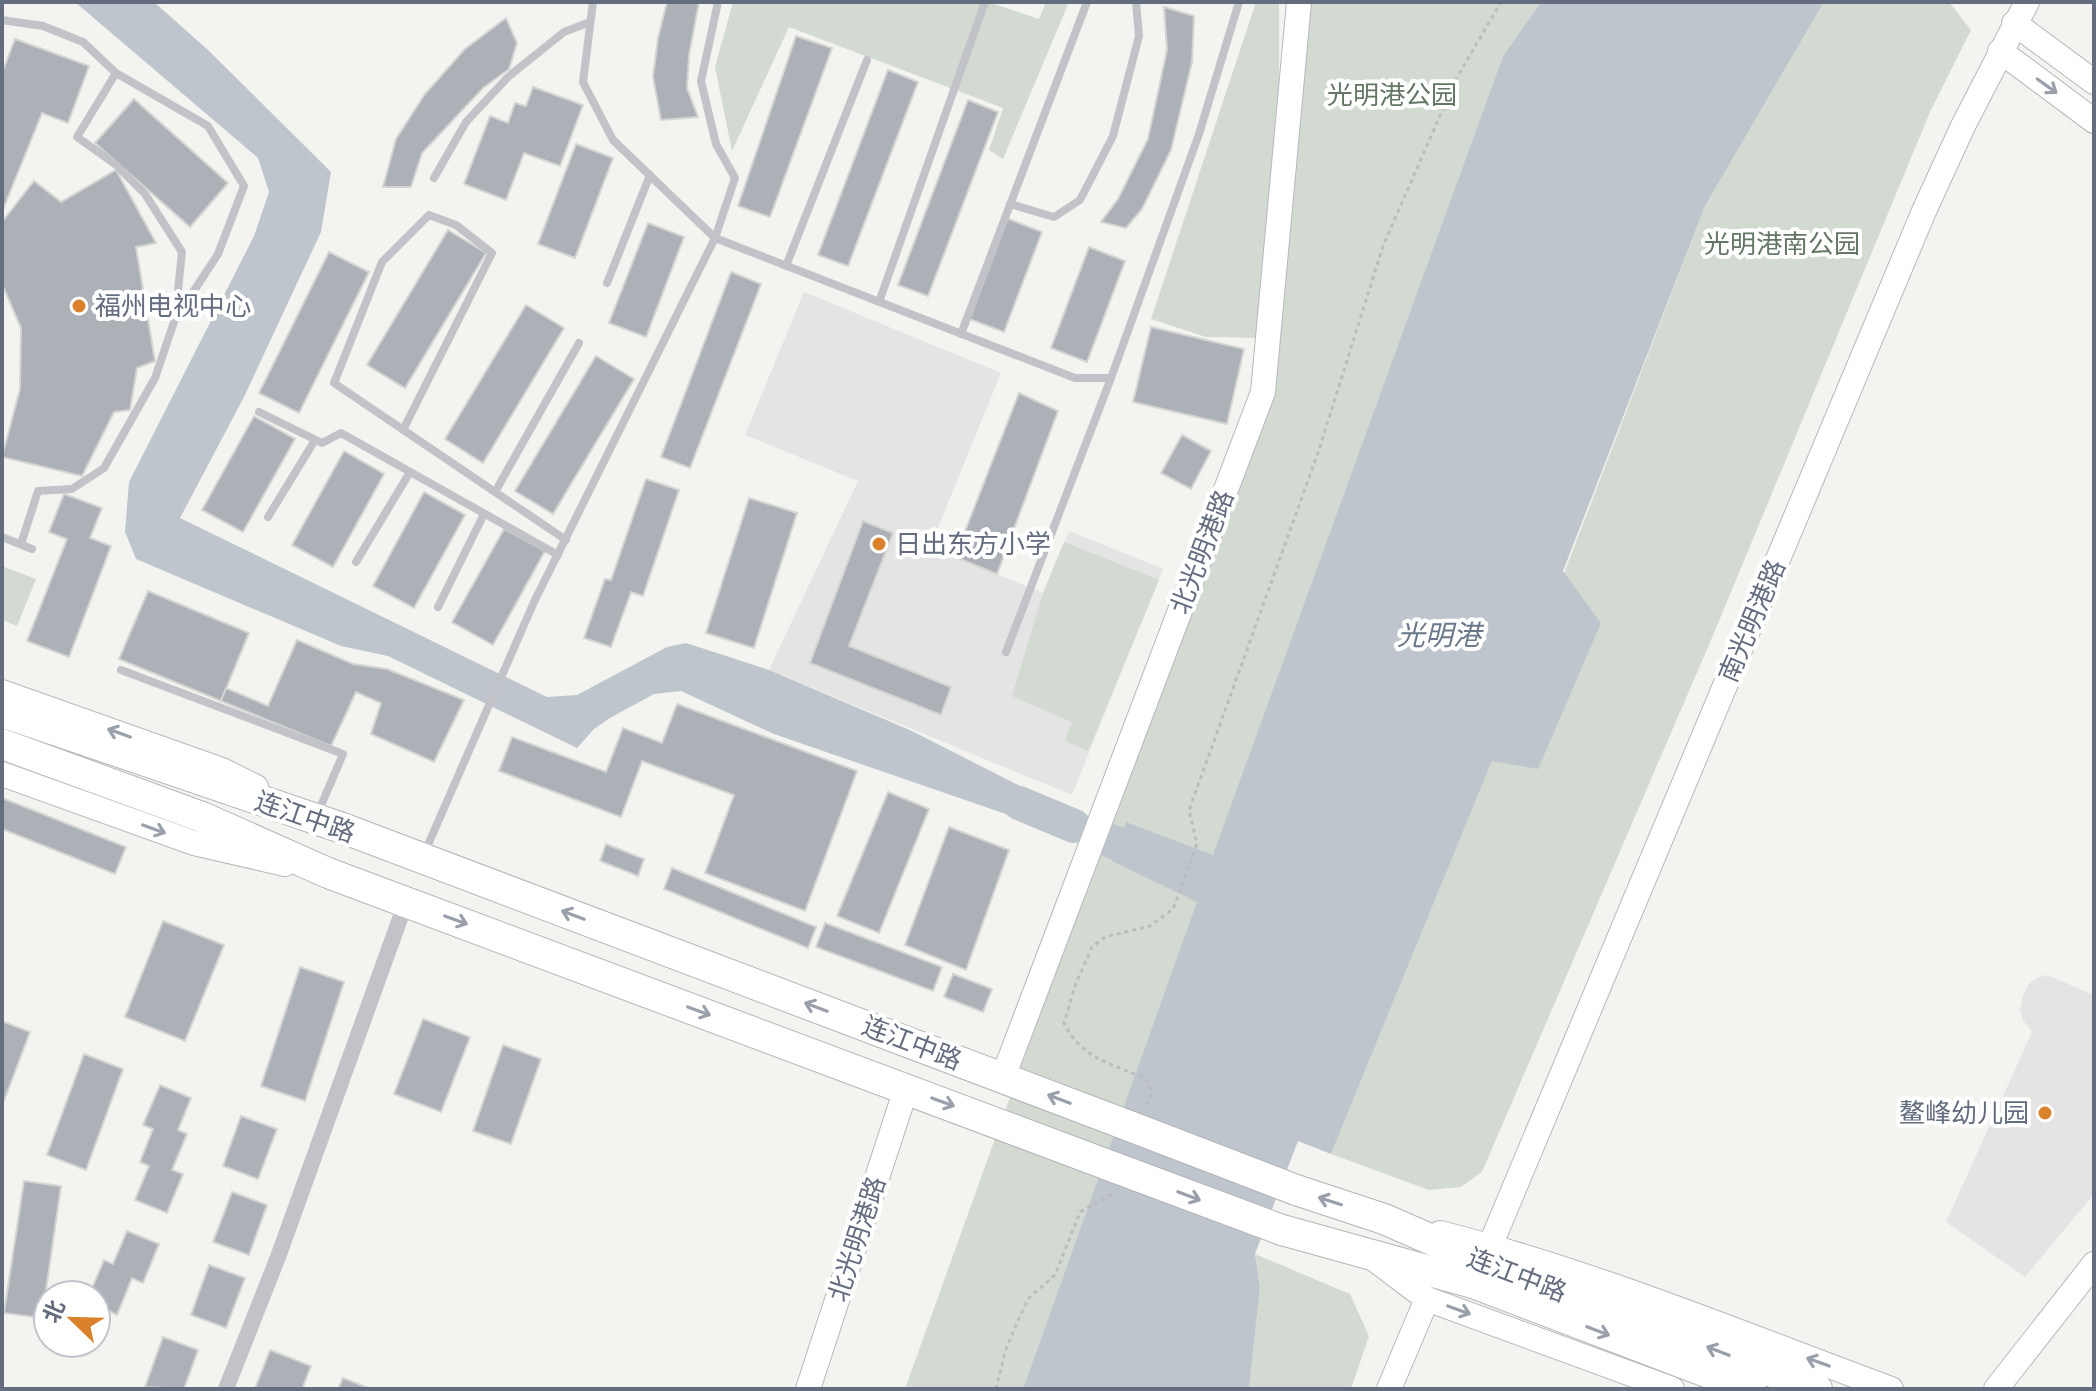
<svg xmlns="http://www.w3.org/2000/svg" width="2096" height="1391" viewBox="0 0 2096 1391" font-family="Roboto,'Noto Sans SC',sans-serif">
  <rect width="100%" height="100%" fill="#f3f4f0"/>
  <g fill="#e3e4e3">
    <polygon points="804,292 1001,373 930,547 1043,593 1069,531 1163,569 1072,795 769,670 858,481 745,435"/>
    <polygon points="2047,975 2094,995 2094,1194 2025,1277 1946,1222 2032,1032 2023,1020 2020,1009 2023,996 2028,985 2037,978"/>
  </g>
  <g fill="#d3dad1">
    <polygon points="733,2 988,2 1039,19 1046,2 1069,2 1003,159 989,150 1003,108 789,27 732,151 715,67"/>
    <polygon points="1256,2 1279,2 1279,109 1259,338 1206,337 1151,319"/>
    <polygon points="1308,2 1541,2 1503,56 1023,1389 905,1389 1092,869 1274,387"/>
    <polygon points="1824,2 1949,2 1971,30 1930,112 1714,633 1482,1172 1461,1187 1429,1190 1331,1154 1492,761 1705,206"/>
    <polygon points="1064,542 1159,580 1088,751 1065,741 1072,722 1012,696 1043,593"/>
    <polygon points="2,566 36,579 17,626 2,620"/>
    <polygon points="1255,1254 1350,1294 1369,1336 1351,1389 1249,1389 1260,1287"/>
  </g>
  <g fill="#bfc5cc">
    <polygon points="75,2 154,2 207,49 331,172 321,232 244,397 180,518 547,697 577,695 667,647 686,643 769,670 912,731 1055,804 1061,821 1046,828 774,734 681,691 654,694 610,718 594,729 577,748 388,656 341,646 136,559 125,532 129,482 254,236 269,192 258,158"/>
    <polygon points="1541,2 1824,2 1705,206 1563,571 1601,623 1538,769 1492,761 1331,1154 1298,1141 1255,1254 1260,1287 1249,1389 1023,1389 1197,902 1112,861 1126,822 1213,855 1503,56"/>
  </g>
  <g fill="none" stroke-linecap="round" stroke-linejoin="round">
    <g stroke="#bfc5cc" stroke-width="34">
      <polyline points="1019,803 1074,826"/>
      <polyline points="1111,841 1162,863"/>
    </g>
  </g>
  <g fill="#acb0b7" stroke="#d4d5d3" stroke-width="2">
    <polygon points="667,2 699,2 689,55 687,88 698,117 661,120 653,77 658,38"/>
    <polygon points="1164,7 1194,16 1192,62 1171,150 1142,209 1126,228 1101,222 1118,199 1148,139 1167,50"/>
    <polygon points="506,18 517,43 509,69 483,88 422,153 411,187 383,187 396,139 425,94 465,49"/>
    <polygon points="796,36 832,48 770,217 738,206"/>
    <polygon points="15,39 89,66 68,123 42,113 2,212 2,73"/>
    <polygon points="888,70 918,82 848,266 818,255"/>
    <polygon points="533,87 583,105 560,166 524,153 506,200 464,184 490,116 508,123 515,103 526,106"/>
    <polygon points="134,99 228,183 190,227 95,143"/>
    <polygon points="968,100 998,112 928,296 898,285"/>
    <polygon points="576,144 613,158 575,258 538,244"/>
    <polygon points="116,170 156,243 136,247 155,361 137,368 130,410 114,412 82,476 2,457 20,389 21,328 2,284 2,222 34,181 61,202"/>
    <polygon points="1006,218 1042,232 1004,332 967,318"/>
    <polygon points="648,223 684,237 646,337 609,323"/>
    <polygon points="448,230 486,253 405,388 367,365"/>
    <polygon points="1089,247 1125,261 1087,362 1051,348"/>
    <polygon points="329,252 369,272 299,413 259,393"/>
    <polygon points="731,272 761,284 690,468 661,457"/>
    <polygon points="526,305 564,328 483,463 445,439"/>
    <polygon points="1151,327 1244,349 1227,424 1133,402"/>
    <polygon points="596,356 634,379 553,514 515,491"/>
    <polygon points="1019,393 1058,411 997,574 955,557"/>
    <polygon points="254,416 295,439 243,532 202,510"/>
    <polygon points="1182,435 1211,451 1191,489 1161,473"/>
    <polygon points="344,451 384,474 333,567 292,545"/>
    <polygon points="646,479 679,490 643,596 631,592 611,647 584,638 605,579 611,580"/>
    <polygon points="424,492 465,515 414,608 373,586"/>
    <polygon points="64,494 102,508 90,538 111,546 69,657 27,641 67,539 49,532"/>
    <polygon points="749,498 797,513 754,648 706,633"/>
    <polygon points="863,521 893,533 849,646 951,687 941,715 810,663"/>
    <polygon points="504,529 545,551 493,645 452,622"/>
    <polygon points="148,591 249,633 221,701 119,659"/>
    <polygon points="297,640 353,664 387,669 464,700 434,762 371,734 381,703 356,692 331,746 221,701 226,688 268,706"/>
    <polygon points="677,704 857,771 805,911 705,873 734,795 642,761 621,817 499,771 512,737 606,772 623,728 662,743"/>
    <polygon points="888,792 929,809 879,933 837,916"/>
    <polygon points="2,798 126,847 115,874 2,829"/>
    <polygon points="949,827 1009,850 966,970 905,945"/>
    <polygon points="606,844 644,859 638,876 600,861"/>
    <polygon points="672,868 816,927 808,948 664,889"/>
    <polygon points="163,921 224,945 185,1041 125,1017"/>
    <polygon points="825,923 942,967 933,991 816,947"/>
    <polygon points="300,967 344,982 305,1101 261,1086"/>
    <polygon points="953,974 992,989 983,1012 944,997"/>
    <polygon points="423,1019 470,1037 441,1112 394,1094"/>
    <polygon points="2,1021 30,1032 2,1106"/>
    <polygon points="503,1045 541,1059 511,1144 473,1131"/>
    <polygon points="84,1054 123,1069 86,1170 47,1155"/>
    <polygon points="160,1085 191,1098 178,1130 187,1134 172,1170 183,1174 167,1213 135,1200 149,1166 140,1162 153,1129 143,1125"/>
    <polygon points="241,1116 277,1129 258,1179 223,1166"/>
    <polygon points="24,1181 61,1186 42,1318 4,1313"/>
    <polygon points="232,1192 267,1205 249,1255 213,1242"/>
    <polygon points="127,1231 159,1244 143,1283 132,1278 117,1315 108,1310 96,1338 96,1295 78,1295 80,1290 90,1293 104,1260 113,1264"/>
    <polygon points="209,1265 245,1278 226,1328 191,1315"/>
    <polygon points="163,1337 198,1350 184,1389 145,1387"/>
    <polygon points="270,1350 311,1366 302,1389 255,1389"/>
    <polygon points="343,1378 371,1389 338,1389"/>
  </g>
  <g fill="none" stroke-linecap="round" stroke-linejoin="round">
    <g stroke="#b6b8be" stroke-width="26">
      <g id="secondary">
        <polyline points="2014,23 2094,82"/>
        <polyline points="2000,51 2094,121"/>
        <polyline points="2,692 222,770 256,787"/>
        <polyline points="2,774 194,843 285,864"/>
        <polyline points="1003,1077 1263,392 1299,2"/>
        <path d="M1440 1233C1594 1272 1742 1334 1891 1389"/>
        <polyline points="1490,1246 1924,211 1963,126 2027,2"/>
        <polyline points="1374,1259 1427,1299 1672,1389"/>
        <polyline points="808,1389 906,1089"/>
        <polyline points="1389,1389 1427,1299"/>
        <polyline points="1996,1389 2094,1264"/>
      </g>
    </g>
    <g stroke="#b2b4b8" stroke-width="32">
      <g id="highway">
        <polyline points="2,712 345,829 1132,1127"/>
        <polyline points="2,744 202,817 328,873 1116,1168"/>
        <polyline points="1296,1190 1384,1219 1480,1261 1817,1389"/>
        <polyline points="1282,1230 1473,1283 1751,1389"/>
      </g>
    </g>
    <g stroke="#bbbcbf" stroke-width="3" stroke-dasharray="4 4" stroke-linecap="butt">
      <path d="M1147 1105 1152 1092 1145 1078C1111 1064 1081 1058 1064 1023L1076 983 1092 947 1105 937 1150 926 1173 909 1197 844 1189 810 1318 453 1383 246 1456 79 1501 2"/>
      <polyline points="996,1389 1006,1349 1020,1316 1029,1298 1055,1275 1080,1212 1112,1194"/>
    </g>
    <g stroke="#c2c3c8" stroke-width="8">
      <polyline points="593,2 583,82 613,140 715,238 735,178 716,144 701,81 718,2"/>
      <polyline points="2,20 43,26 83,42 116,73 77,137 115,164 145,194 182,252 175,319 155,378 104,468 72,489 38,491 21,544"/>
      <polyline points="116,73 208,126 244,186 218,254 178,315"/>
      <polyline points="434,178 466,122 508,77 564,32 590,22"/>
      <polyline points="1010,204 1054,217 1080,200 1113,136 1139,36 1136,2"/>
      <polyline points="786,266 867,60"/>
      <polyline points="607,283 650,175"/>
      <polyline points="879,302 985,2"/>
      <polyline points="961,334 1087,2"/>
      <polyline points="259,412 322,443 341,433 558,555"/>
      <polyline points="403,430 492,253 456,225 429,215 382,262 334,383 566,540"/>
      <polyline points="495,492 579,343"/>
      <polyline points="268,517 315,440"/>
      <polyline points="2,537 32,549"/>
      <polyline points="356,562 410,472"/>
      <polyline points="438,607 484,514"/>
      <polyline points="1006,652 1111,378"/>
      <polyline points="121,670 343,754 317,815"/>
      <polyline points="424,854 534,602 715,238 1075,378 1111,378 1199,134 1239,2"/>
    </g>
    <polyline stroke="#c2c3c8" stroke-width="16" points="226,1389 278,1257 406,902"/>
    <use href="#secondary" stroke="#fff" stroke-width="24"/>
    <use href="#highway" stroke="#fff" stroke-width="30"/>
    <g stroke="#b2b4b8" stroke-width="32" stroke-linecap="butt">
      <g id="highway-bridge">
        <polyline points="1132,1127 1296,1190"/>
        <polyline points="1116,1168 1282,1230"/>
      </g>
    </g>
    <use href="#highway-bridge" stroke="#fff" stroke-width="30"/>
  </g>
  <defs><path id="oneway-shaft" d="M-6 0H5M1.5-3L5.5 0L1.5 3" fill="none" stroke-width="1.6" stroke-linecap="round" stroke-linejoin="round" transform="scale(2)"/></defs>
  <g stroke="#9a9fac">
    <use href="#oneway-shaft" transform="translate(2047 86) rotate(36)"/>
    <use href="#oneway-shaft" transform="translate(119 733) rotate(-160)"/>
    <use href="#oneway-shaft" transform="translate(154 829) rotate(20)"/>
    <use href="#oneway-shaft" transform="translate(573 915) rotate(-159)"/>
    <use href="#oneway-shaft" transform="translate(456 920) rotate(20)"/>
    <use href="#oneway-shaft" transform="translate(816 1007) rotate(-159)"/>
    <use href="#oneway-shaft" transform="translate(699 1011) rotate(20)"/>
    <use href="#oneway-shaft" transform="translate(1059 1099) rotate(-159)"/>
    <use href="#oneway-shaft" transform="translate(943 1102) rotate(20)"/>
    <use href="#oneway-shaft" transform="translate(1189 1196) rotate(21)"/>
    <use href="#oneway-shaft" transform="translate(1330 1201) rotate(-162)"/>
    <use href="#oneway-shaft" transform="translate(1459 1310) rotate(20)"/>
    <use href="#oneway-shaft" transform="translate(1598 1331) rotate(21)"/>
    <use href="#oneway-shaft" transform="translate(1718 1351) rotate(-159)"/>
    <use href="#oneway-shaft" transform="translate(1818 1362) rotate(-160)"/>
  </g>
  <g fill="#d9822b" stroke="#fff" stroke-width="3">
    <circle cx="79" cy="306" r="8"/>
    <circle cx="879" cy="544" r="8"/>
    <circle cx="2045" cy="1113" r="8"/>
  </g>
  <g text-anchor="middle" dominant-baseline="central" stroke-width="8" stroke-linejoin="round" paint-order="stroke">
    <g font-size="26" fill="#637764" stroke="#fff">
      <text x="1392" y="95">光明港公园</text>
      <text x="1782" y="244">光明港南公园</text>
    </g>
    <g font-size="26" fill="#646c7f" stroke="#fff" text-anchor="start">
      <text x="95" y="306">福州电视中心</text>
      <text x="895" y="544">日出东方小学</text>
      <text x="2029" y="1113" text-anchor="end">鳌峰幼儿园</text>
    </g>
    <g font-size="26" fill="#646c7f" stroke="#fff">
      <text transform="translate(1202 552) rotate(-69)">北光明港路</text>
      <text transform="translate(1752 621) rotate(-67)">南光明港路</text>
      <text transform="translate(305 817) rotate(19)">连江中路</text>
      <text transform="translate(912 1043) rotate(21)">连江中路</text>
      <text transform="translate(857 1239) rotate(-72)">北光明港路</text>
      <text transform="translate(1517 1275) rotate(21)">连江中路</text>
    </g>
    <g font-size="28" font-style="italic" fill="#6a788a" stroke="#fff">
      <text x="1439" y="635">光明港</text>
    </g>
  </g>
  <rect width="2096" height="1391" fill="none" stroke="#646c7f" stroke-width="8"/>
  <g transform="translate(72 1319) rotate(293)"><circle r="38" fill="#ffffff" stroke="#c1c4cc" stroke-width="2"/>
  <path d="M0-6L14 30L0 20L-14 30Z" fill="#d9822b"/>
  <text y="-12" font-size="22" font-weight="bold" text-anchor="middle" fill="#646c7f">北</text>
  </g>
</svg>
